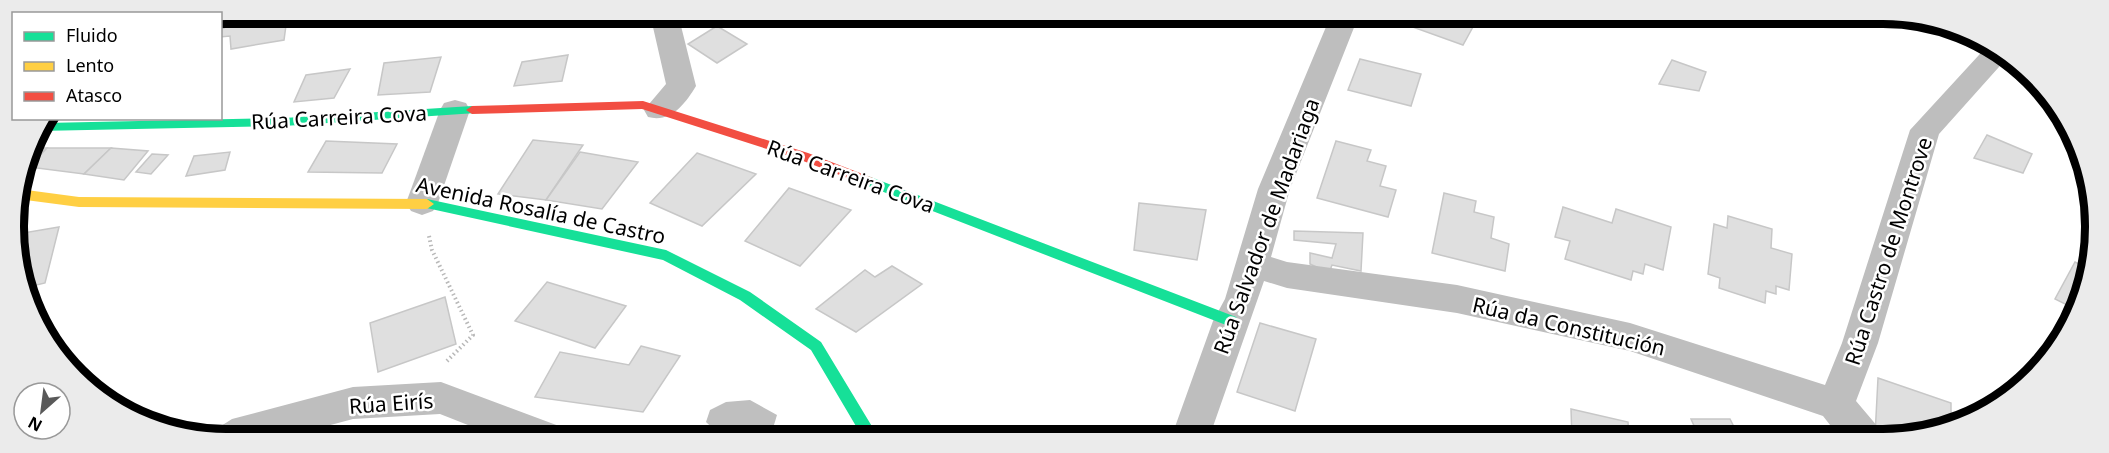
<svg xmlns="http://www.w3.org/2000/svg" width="2109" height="453" viewBox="0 0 2109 453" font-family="'Noto Sans',sans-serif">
  <rect width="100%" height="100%" fill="#fff"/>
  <polygon fill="#bfbfbf" points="750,400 777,415 770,438 723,438 706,422 710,410 726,402"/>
  <g fill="#dfdfdf" stroke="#c7c7c7" stroke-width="1.5">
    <polygon points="1397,15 1443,15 1474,25 1463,45 1393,20"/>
    <polygon points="1880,15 1910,15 1917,18 1905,27"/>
    <polygon points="287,18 284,40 231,49 230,36 220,37 220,23"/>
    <polygon points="717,26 747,44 717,63 688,44"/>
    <polygon points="568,55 562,81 514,86 522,62"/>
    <polygon points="441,57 430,92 378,95 384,63"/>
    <polygon points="1360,59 1421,74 1411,106 1348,90"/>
    <polygon points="1672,60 1706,72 1699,91 1659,84"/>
    <polygon points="350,69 334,98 294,102 306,75"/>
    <polygon points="1987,135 2032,154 2023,173 1974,158"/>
    <polygon points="533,140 583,145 546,200 498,194"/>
    <polygon points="326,141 397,144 382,173 308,172"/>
    <polygon points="1336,141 1371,150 1367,161 1386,166 1380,186 1396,190 1388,217 1317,198"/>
    <polygon points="29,148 47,148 24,171"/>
    <polygon points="47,148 111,148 84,174 29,167"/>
    <polygon points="111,148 148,151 124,180 84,174"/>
    <polygon points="230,152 225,170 186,176 194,156"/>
    <polygon points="580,152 638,162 602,209 546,200"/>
    <polygon points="697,153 756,174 702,226 650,203"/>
    <polygon points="152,154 168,155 151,174 136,172"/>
    <polygon points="789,188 851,210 800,266 745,241"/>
    <polygon points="1444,193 1476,201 1474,212 1494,217 1491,238 1509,244 1505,271 1432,253"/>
    <polygon points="1139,203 1206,210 1197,260 1134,250"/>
    <polygon points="1563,207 1612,223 1616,209 1671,227 1663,270 1645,264 1643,274 1633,271 1631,280 1565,259 1570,241 1555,237"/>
    <polygon points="1728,216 1772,229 1771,248 1792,254 1789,290 1776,286 1776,294 1766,291 1765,303 1719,288 1720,278 1708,274 1714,224 1727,228"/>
    <polygon points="59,227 45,283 24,288 17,234"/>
    <polygon points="1294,231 1363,233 1361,271 1332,265 1329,273 1310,264 1310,253 1332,258 1336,244 1294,240"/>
    <polygon points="2075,262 2089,269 2077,310 2055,299"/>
    <polygon points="892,266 922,284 856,332 816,309 865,270 875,277"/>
    <polygon points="547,282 626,306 595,348 515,321"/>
    <polygon points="445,297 456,344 378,372 370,323"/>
    <polygon points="1260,323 1316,339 1295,411 1237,392"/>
    <polygon points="641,346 680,356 643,412 535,397 560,352 629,365"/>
    <polygon points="1878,378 1951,403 1951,426 1897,439 1875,436"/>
    <polygon points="1571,409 1628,422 1629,439 1572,439"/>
    <polygon points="1691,419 1730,419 1740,439 1700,439"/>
    <polygon points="423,426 453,438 413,438"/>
  </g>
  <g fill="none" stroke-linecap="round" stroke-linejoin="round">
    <polyline stroke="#b9b9b9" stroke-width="4" stroke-dasharray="1.5 3" stroke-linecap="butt" points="429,236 432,250 473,335 445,363"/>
    <g fill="#bebebe" fill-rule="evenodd">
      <path d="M650 14H678L696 86C685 104 671 123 648 117L644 110 666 84Z"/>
      <polygon points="1331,15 1359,15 1290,189 1271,257 1287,262 1457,285 1630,323 1825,385 1842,343 1910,130 1990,43 2007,58 1939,134 1878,343 1856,401 1878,427 1883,439 1841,439 1823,416 1630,351 1457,313 1287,288 1264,281 1209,438 1171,438 1213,321 1225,299 1258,189"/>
      <polygon points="455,100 466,103 470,110 438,203 433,211 422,215 411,211 406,203 440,110 444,103"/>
      <polygon points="441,382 559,426 564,438 501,438 440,414 353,419 282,438 216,438 221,426 232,419 353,387"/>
    </g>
    <g fill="#16e098" fill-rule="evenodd">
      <polygon points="472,106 476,107 478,110 476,113 284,126 39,131 45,123 284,118"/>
      <polygon points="868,176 1236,317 1238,321 1236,325 1231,327 1226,325 863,184 861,181"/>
      <polygon points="427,199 666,250 750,292 821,342 879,438 863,438 811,350 740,300 663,260 422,207 420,204"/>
    </g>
    <polygon fill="#ffcf43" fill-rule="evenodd" points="19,189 79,197 427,199 434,204 427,209 79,207 18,199"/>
    <polygon fill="#f24e42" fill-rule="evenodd" points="643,101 808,153 873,178 875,181 868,186 863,184 798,159 642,109 472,114 466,110 472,106"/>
  </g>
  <g text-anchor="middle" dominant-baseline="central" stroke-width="5" stroke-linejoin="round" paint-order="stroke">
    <g font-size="21" fill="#000" stroke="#fff">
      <text transform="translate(339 117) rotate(-3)">Rúa Carreira Cova</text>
      <text transform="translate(851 176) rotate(20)">Rúa Carreira Cova</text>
      <text transform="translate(541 210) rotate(12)">Avenida Rosalía de Castro</text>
      <text transform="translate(1266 226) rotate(-70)">Rúa Salvador de Madariaga</text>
      <text transform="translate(1888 251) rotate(-72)">Rúa Castro de Montrove</text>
      <text transform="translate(1569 326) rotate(13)">Rúa da Constitución</text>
      <text transform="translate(391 403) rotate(-4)">Rúa Eirís</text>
    </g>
  </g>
  <path d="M0 0H2109V453H0ZM226 24H1883A202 202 0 0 1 2085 226V227A202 202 0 0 1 1883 429H226A202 202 0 0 1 24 227V226A202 202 0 0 1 226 24Z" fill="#ebebeb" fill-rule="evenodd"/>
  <path fill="none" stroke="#000" stroke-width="8" d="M226 24H1883A202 202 0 0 1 2085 226V227A202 202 0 0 1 1883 429H226A202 202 0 0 1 24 227V226A202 202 0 0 1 226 24Z"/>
  <rect x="12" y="12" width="210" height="108" fill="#ffffff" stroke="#999999" stroke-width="1.5"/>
  <rect x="24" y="32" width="30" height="9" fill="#16e098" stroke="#999999" stroke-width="1.5"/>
  <text x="66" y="42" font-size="18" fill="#000000">Fluido</text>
  <rect x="24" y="62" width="30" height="9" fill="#ffcf43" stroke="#999999" stroke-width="1.5"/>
  <text x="66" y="72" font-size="18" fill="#000000">Lento</text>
  <rect x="24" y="92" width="30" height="9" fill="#f24e42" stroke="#999999" stroke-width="1.5"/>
  <text x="66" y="102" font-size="18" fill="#000000">Atasco</text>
  <g transform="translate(42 411) rotate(208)"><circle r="28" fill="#ffffff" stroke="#999999" stroke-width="1.5"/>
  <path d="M0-4.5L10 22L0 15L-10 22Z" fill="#595959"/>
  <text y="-9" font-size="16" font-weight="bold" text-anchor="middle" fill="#000000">N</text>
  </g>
</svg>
